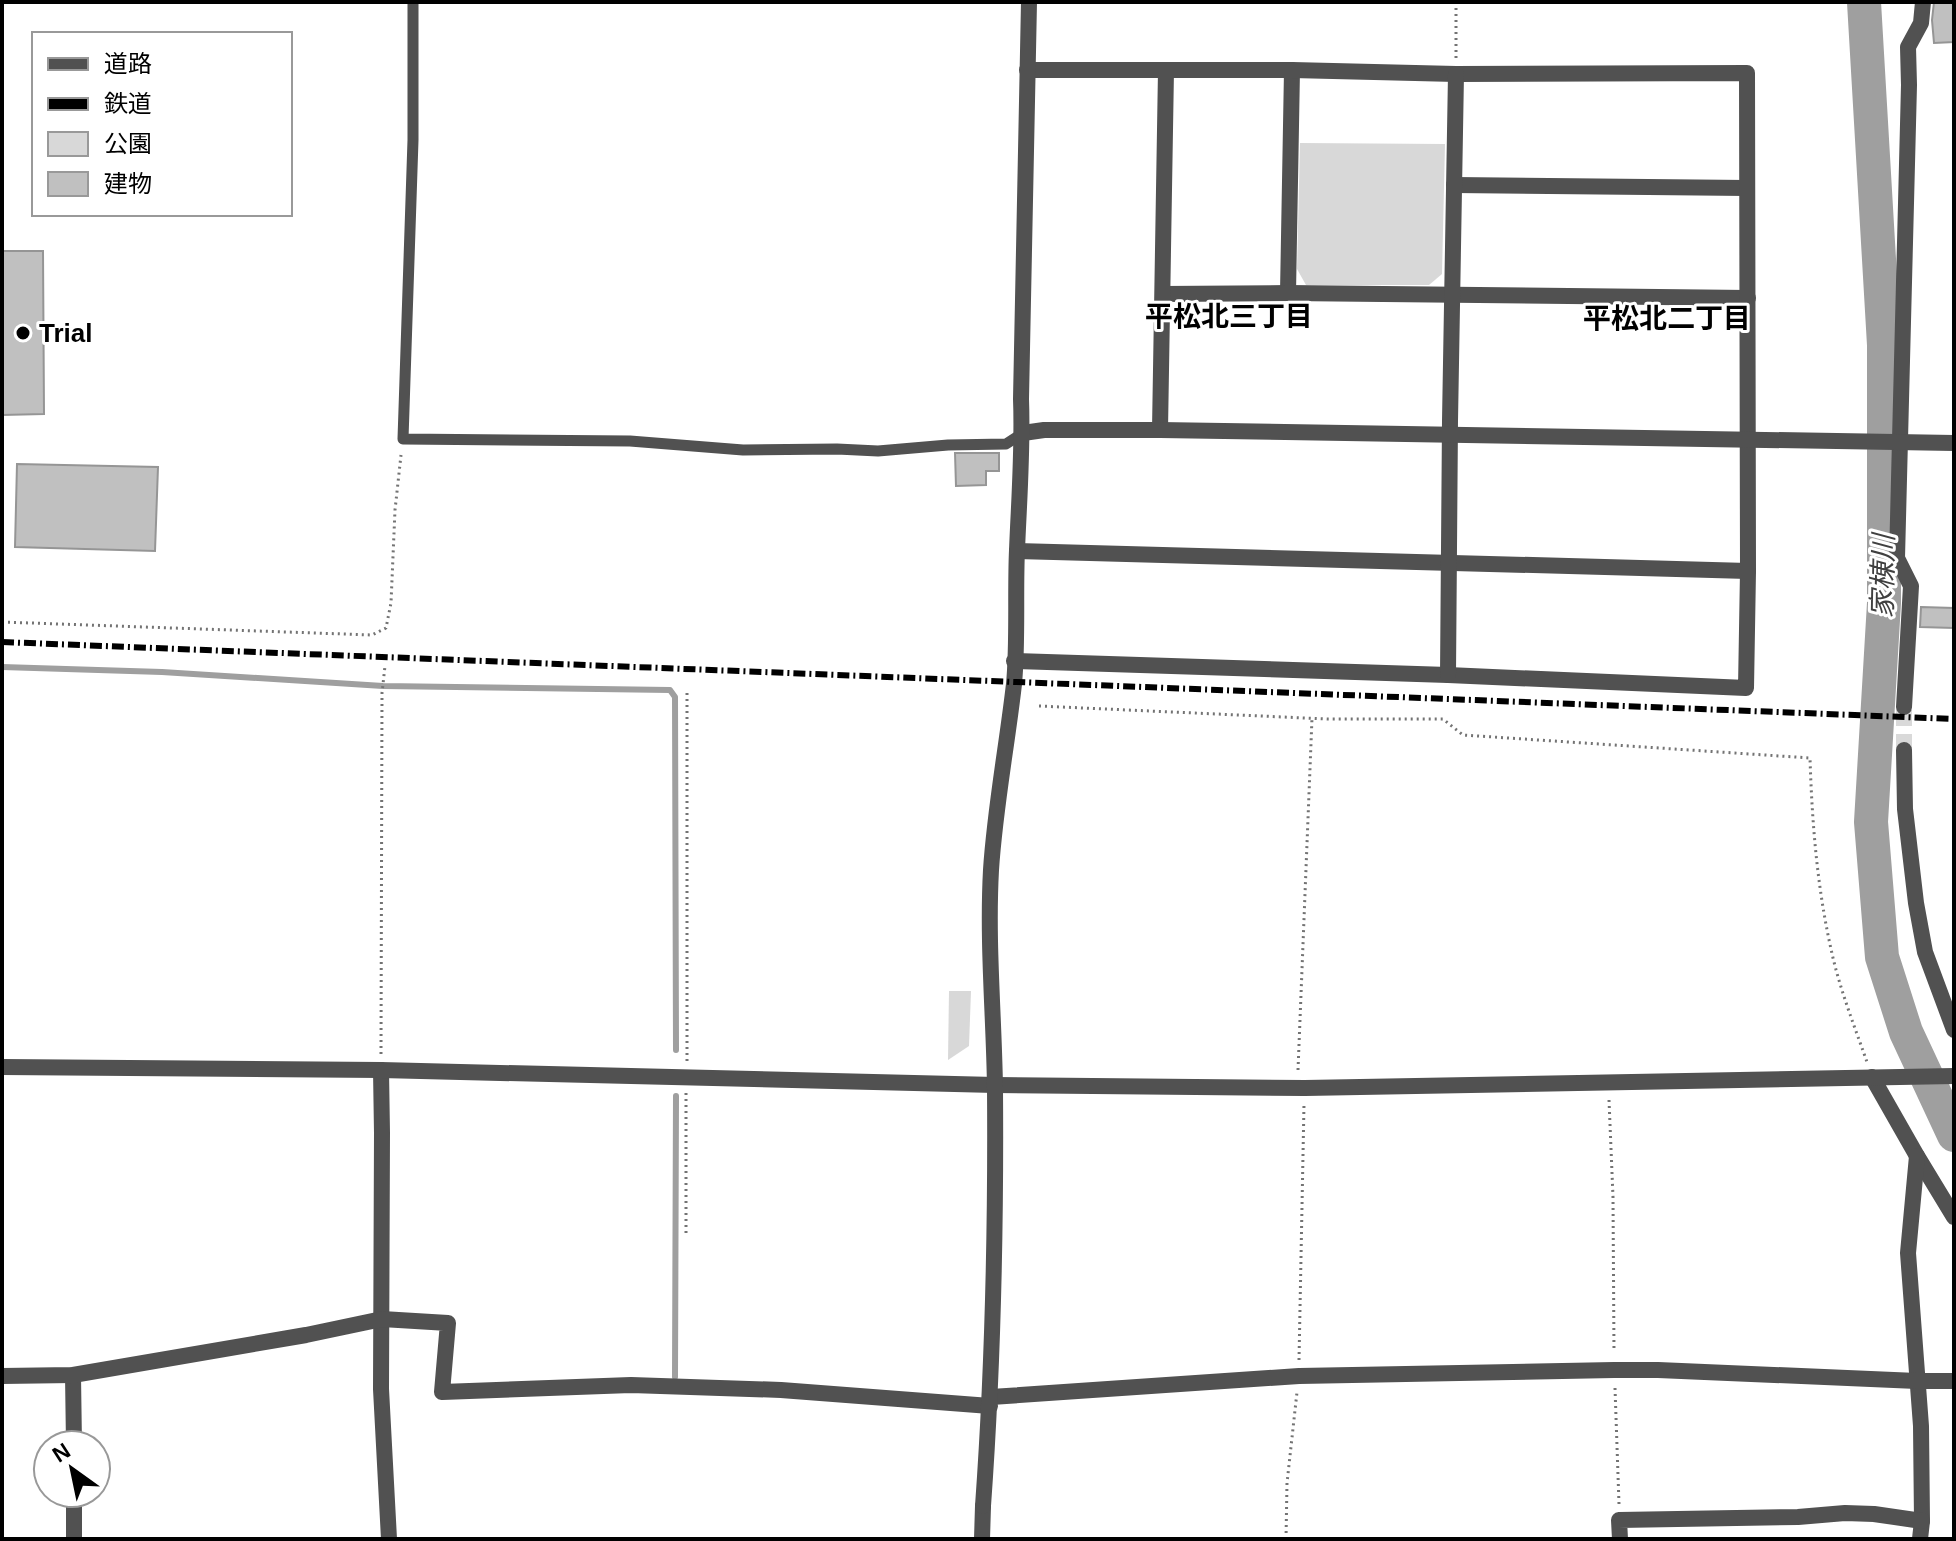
<svg xmlns="http://www.w3.org/2000/svg" width="1956" height="1541" viewBox="0 0 1956 1541" font-family="Helvetica,'Noto Sans JP',sans-serif">
  <rect width="100%" height="100%" fill="#fff"/>
  <g fill="#d8d8d8">
    <polygon points="1300,143 1445,144 1442,274 1429,285 1306,285 1297,269"/>
    <polygon points="949,991 971,991 969,1046 948,1060"/>
  </g>
  <g fill="none" stroke-linecap="round" stroke-linejoin="round">
    <g stroke="#9f9f9f" stroke-width="6">
      <polyline points="2,667 162,672 383,686 670,690 675,697 676,1050"/>
      <polyline points="675,1377 676,1096"/>
    </g>
    <polyline stroke="#9f9f9f" stroke-width="34" points="1864,2 1884,345 1884,603 1871,822 1882,957 1906,1032 1954,1135"/>
  </g>
  <g fill="#c0c0c0" stroke="#959595" stroke-width="2">
    <polygon points="1934,2 1954,2 1954,42 1934,43 1932,20"/>
    <polygon points="2,251 43,251 44,414 2,415"/>
    <polygon points="955,453 999,453 999,471 986,471 986,485 956,486"/>
    <polygon points="17,464 158,467 155,551 15,547"/>
    <polygon points="1921,607 1954,608 1954,628 1920,627"/>
  </g>
  <g fill="none" stroke-linecap="round" stroke-linejoin="round">
    <polyline stroke="#d9d9d9" stroke-width="16" stroke-dasharray="16 8" stroke-linecap="butt" points="1904,750 1904,707"/>
    <g stroke="#737373" stroke-width="3" stroke-dasharray="2 4" stroke-linecap="butt">
      <polyline points="1456,2 1456,58"/>
      <polyline points="2,622 372,635 386,628 391,603 395,510 401,455"/>
      <path d="M1039 706 1327 719H1443L1463 735 1810 758C1812 822 1817 886 1831 949 1839 987 1854 1025 1867 1062"/>
      <polyline points="381,1054 382,693 385,666"/>
      <polyline points="687,1061 687,690"/>
      <polyline points="1298,1070 1312,718"/>
      <polyline points="686,1093 686,1233"/>
      <polyline points="1609,1100 1613,1197 1614,1352"/>
      <polyline points="1299,1360 1304,1104"/>
      <polyline points="1615,1388 1619,1504"/>
      <polyline points="1286,1539 1287,1483 1297,1392"/>
    </g>
    <polyline stroke="#515151" stroke-width="11" points="413,2 413,140 403,439 630,441 743,450 837,449 878,451 948,445 1006,444 1023,433"/>
    <g stroke="#515151" stroke-width="16">
      <polyline points="1454,185 1747,188"/>
      <polyline points="1288,293 1292,70"/>
      <polyline points="1163,294 1288,293 1748,298"/>
      <polyline points="1160,430 1166,70"/>
      <polyline points="1017,551 1748,571"/>
      <polyline points="1014,661 1448,675 1746,688 1748,571 1747,73 1456,74 1292,70 1027,70"/>
      <polyline points="1448,675 1450,421 1456,74"/>
      <polyline points="1904,707 1911,586 1897,558 1909,85 1908,47 1921,23 1923,2"/>
      <polyline points="1904,750 1905,809 1916,903 1925,952 1954,1030"/>
      <polyline points="381,1070 382,1133 381,1389 389,1539"/>
      <polyline points="1872,1077 1917,1156 1954,1217"/>
      <polyline points="1917,1156 1908,1253 1921,1426 1922,1521 1920,1539"/>
      <polyline points="73,1375 74,1445"/>
      <polyline points="2,1376 73,1375 306,1335 382,1319 448,1323 442,1392 631,1385 781,1390 990,1406"/>
      <polyline points="991,1397 1299,1376 1614,1370 1658,1370 1917,1381 1954,1381"/>
      <polyline points="74,1493 74,1539"/>
      <polyline points="982,1539 983,1506"/>
      <polyline points="1620,1539 1619,1520 1798,1517 1845,1513 1874,1514 1922,1521"/>
    </g>
    <g stroke="#515151" stroke-width="16">
      <polyline points="1023,433 1044,430 1160,430 1954,443"/>
      <polyline points="2,1067 381,1070 995,1085 1305,1088 1954,1076"/>
      <path d="M983 1506C993 1367 996 1228 995 1088 994 1016 987 943 991 870 995 807 1007 746 1014 684 1018 641 1015 593 1017 550 1019 500 1023 449 1021 399L1029 2"/>
    </g>
    <polyline stroke="#000" stroke-width="6" stroke-dasharray="12 4 2 4" stroke-linecap="butt" points="2,642 1954,719"/>
  </g>
  <circle fill="#000" stroke="#fff" stroke-width="3" cx="23" cy="333" r="8"/>
  <g text-anchor="middle" dominant-baseline="central" stroke-width="6" stroke-linejoin="round" paint-order="stroke">
    <g font-size="26" font-weight="bold" fill="#000" stroke="#fff" text-anchor="start">
      <text x="39" y="333">Trial</text>
    </g>
    <g font-size="28" font-weight="bold" fill="#000" stroke="#fff">
      <text x="1229" y="316">平松北三丁目</text>
      <text x="1667" y="318">平松北二丁目</text>
    </g>
    <g font-size="28" font-style="italic" fill="#404040" stroke="#fff">
      <text transform="translate(1883 576) rotate(-89)">家棟川</text>
    </g>
  </g>
  <rect width="1956" height="1541" fill="none" stroke="#000000" stroke-width="8"/>
  <rect x="32" y="32" width="260" height="184" fill="#ffffff" stroke="#999999" stroke-width="2"/>
  <rect x="48" y="58" width="40" height="12" fill="#515151" stroke="#999999" stroke-width="2"/>
  <text x="104" y="72" font-size="24" fill="#000000">道路</text>
  <rect x="48" y="98" width="40" height="12" fill="#000000" stroke="#999999" stroke-width="2"/>
  <text x="104" y="112" font-size="24" fill="#000000">鉄道</text>
  <rect x="48" y="132" width="40" height="24" fill="#d8d8d8" stroke="#999999" stroke-width="2"/>
  <text x="104" y="152" font-size="24" fill="#000000">公園</text>
  <rect x="48" y="172" width="40" height="24" fill="#c0c0c0" stroke="#999999" stroke-width="2"/>
  <text x="104" y="192" font-size="24" fill="#000000">建物</text>
  <g transform="translate(72 1469) rotate(327)"><circle r="38" fill="#ffffff" stroke="#999999" stroke-width="2"/>
  <path d="M0-6L14 30L0 20L-14 30Z" fill="#000000"/>
  <text y="-12" font-size="22" font-weight="bold" text-anchor="middle" fill="#000000">N</text>
  </g>
</svg>
